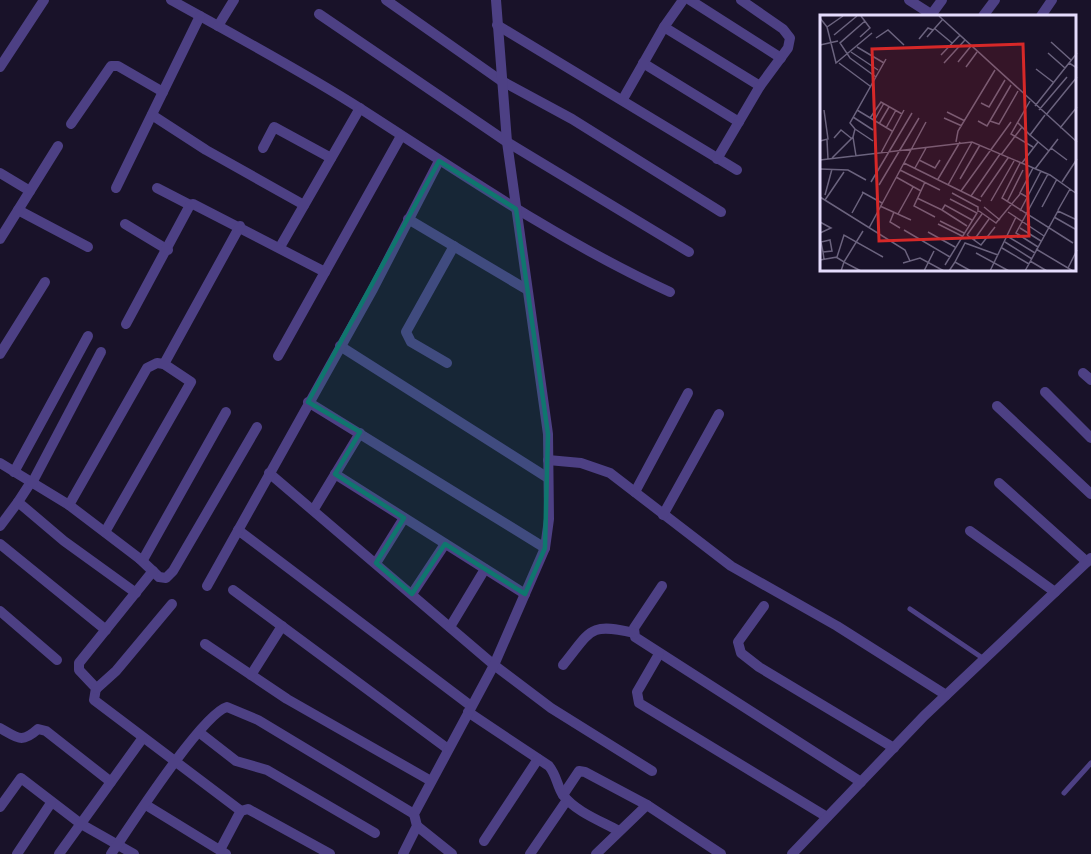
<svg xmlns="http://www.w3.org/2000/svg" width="1091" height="854" viewBox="0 0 1091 854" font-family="Arial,sans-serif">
  <rect width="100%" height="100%" fill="#191229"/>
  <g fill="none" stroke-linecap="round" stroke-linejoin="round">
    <g stroke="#4d4084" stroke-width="5">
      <polyline points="910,609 984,659"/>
      <polyline points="1064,793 1091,763"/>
    </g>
    <g stroke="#4d4084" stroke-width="10">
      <path d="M171 0C234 35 300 70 361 109 462 174 561 242 670 292"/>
      <polyline points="386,0 500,80 572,119 721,212"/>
      <polyline points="690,0 781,58"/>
      <polyline points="909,0 934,16"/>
      <polyline points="319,14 507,142 689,252"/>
      <polyline points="931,15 942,0"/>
      <polyline points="983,16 995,0"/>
      <polyline points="1041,16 1052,0"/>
      <polyline points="497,25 737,170"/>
      <polyline points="218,26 234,0"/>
      <polyline points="664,27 760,86"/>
      <polyline points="643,63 739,122"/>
      <polyline points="0,67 44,0"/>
      <polyline points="623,99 664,27 683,0"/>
      <polyline points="152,115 206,150 304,205"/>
      <polyline points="71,124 111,66 118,66 163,92"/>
      <polyline points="263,148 274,127 331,158"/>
      <polyline points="717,159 760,86 788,48 790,38 783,29 741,0"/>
      <polyline points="0,173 30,191"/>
      <polyline points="116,188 200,16"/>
      <polyline points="157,188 190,205"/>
      <polyline points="18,210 88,247"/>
      <polyline points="408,219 526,289"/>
      <polyline points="125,224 168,250"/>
      <polyline points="0,239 58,146"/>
      <polyline points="280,247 360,108"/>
      <polyline points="126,324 190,205 193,204 325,272"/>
      <polyline points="340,346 548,478"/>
      <polyline points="0,354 45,282"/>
      <polyline points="278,356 401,136"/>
      <polyline points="447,363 411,342 406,332 454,246"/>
      <polyline points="1083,373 1091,380"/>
      <polyline points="1045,392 1091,438"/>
      <polyline points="308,402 545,548"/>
      <polyline points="997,406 1091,494"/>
      <polyline points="548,460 581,463 610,473 731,566 837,626 946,695"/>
      <polyline points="0,463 69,505 140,559 144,558 226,412"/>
      <polyline points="14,472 88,336"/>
      <polyline points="269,473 494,665 551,708 652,771"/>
      <polyline points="335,474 525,594"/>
      <polyline points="31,482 18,502 64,541 136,593"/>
      <polyline points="32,483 101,352"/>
      <polyline points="999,483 1087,562"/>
      <polyline points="635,492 688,393"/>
      <polyline points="69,505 147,368 157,363 164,364"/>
      <polyline points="314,509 360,433"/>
      <polyline points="663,515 719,414"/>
      <polyline points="0,526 18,502"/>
      <polyline points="238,530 471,706"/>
      <polyline points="970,531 1055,592"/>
      <polyline points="105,532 191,382 164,364 240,226"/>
      <polyline points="0,544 106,630"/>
      <polyline points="140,559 159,577 166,578 173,571 257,427"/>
      <polyline points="376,563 404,518"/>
      <polyline points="153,571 79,663 79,670 96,688 94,700 241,811"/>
      <polyline points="207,586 373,289 439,161"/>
      <polyline points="662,586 634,628 635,637 861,782"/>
      <polyline points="233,590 448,749"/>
      <polyline points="412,594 445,544"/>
      <polyline points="764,606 738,642 741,653 759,667 894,748"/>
      <polyline points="0,611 57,660"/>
      <polyline points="450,627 485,569"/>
      <polyline points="205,644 287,699 431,781"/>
      <polyline points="659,654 637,692 639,703 827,817"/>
      <path d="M563 665C591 631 588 622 634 633"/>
      <polyline points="251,675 282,626"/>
      <polyline points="96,689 116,671 172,604"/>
      <path d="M468 712 549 766C557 776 557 786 563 795 576 812 601 821 619 831"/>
      <path d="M0 728C18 738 21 744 38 729L46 731 111 782"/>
      <polyline points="200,733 236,761 267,770 375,833"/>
      <polyline points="563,795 579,771 585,772 647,805 721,854"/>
      <polyline points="146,805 226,854"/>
      <polyline points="0,807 21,778 81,824 134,854"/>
      <polyline points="417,826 452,854"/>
      <polyline points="484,841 538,759"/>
      <polyline points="220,850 238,816 241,811 248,809 330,854"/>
      <polyline points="17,854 51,803"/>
      <polyline points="59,854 142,739"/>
      <path d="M111 854C129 828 202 714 227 707L258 720 414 814"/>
      <polyline points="403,854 417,826 414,814 494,665 545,548 549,519 548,434 507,142 496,0"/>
      <polyline points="530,854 567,800"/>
      <polyline points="596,854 647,805"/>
      <polyline points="792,854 924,716 1091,558"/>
    </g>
  </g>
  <path fill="#0f766e" fill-opacity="0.2" stroke="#0f766e" stroke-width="4.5" stroke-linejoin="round" d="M439 161 516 209 548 434 545 548 525 594 445 544 412 594 376 563 404 518 335 474 360 432 308 402Z"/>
  <g transform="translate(820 15)">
    <rect width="256" height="256" fill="#191229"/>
    <path fill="none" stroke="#6b637e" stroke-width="1.5" d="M119 1 257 127M0 3 7 12 23 1M45 6 20 28 30 43 56 62M7 12 16 48 52 18M114 13 132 28M14 20 37 1M40 22 50 13 41 1M107 22 123 4M56 23 68 15 84 30M99 24 108 13 113 15M231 27 251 45M0 30 18 26M37 32 64 48M31 37 58 55M228 38 245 53M257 38 249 48 257 53M121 40 140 20M138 47 151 31M19 48 50 71M124 48 145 25M146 52 157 37M216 54 233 67M161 88 169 92 185 65M215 91 249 48M37 95 72 116M219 95 247 62M127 97 145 106M226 100 257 62M33 102 53 115M50 103 61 87 82 99M124 103 142 111M54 106 64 88M158 106 167 111 191 70M170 106 179 109 198 76M197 107 210 120 225 100M59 109 69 92M66 113 76 95M240 113 257 92M35 114 53 126M210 120 229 136M33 122 36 141M196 122 191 119 210 86M196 122 213 132M14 123 21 115 31 123M7 125 8 144M0 126 8 124 4 95M136 127 138 116 175 55M231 133 247 145M61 138 84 95M181 140 202 112M12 143 33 122 35 114 30 108 66 44M0 145 152 127 230 160 257 179M99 145 115 153 120 145M84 148 161 186M200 148 182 183 253 228M202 148 218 127M95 153 106 133M0 154 28 155 46 165M215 154 238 124M80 155 120 175M76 162 101 176M118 164 140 127M140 164 160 130M51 167 92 98M105 167 94 191 115 202M242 167 257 144M59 170 99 103M128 170 152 127M141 176 191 107M42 177 62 188M132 178 158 192V197M5 180 12 154M151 181 180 139M0 182 85 235 90 246M161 182 188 143M207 182 200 178 213 153M97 183 122 195 125 190 152 205M5 185 24 157M171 186 194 146M187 187 203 155M60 191 91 205M164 192 180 205M222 192 237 164M122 195 147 211M238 195 250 174M159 196 176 208 200 179M200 196 221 156M74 197 70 207 80 213M188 197 224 221M32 198 43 178M78 199 93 172M234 202 255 214M120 206 144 218M0 207 11 213 0 218M118 209 142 221M49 213 106 107M200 213 221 226M84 215 130 242M108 217 135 232M147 220 161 230 175 212M147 220 162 199M187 221 215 238M154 225 169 204M185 227 212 244M218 232 196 218 228 159M182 233 209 249M216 234 253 256M3 237 12 236 10 225 1 227 3 237 4 244M156 238 189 256M16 242 24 247 43 216M0 245 17 242 24 220 63 242M210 246 227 256M135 247 145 228 178 240M83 248 100 243 124 256M125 250 157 198 130 184M248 253 257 235M21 256 24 247 41 256M104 256 114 236M129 256 135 247 151 256M170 256 196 202M205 256 238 196 257 205"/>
    <path fill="#d62828" fill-opacity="0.15" stroke="#d62828" stroke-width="3" d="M203 29 209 221 59 226 52 34Z"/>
    <rect width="256" height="256" fill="none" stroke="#e5dcfd" stroke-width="3"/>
  </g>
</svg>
